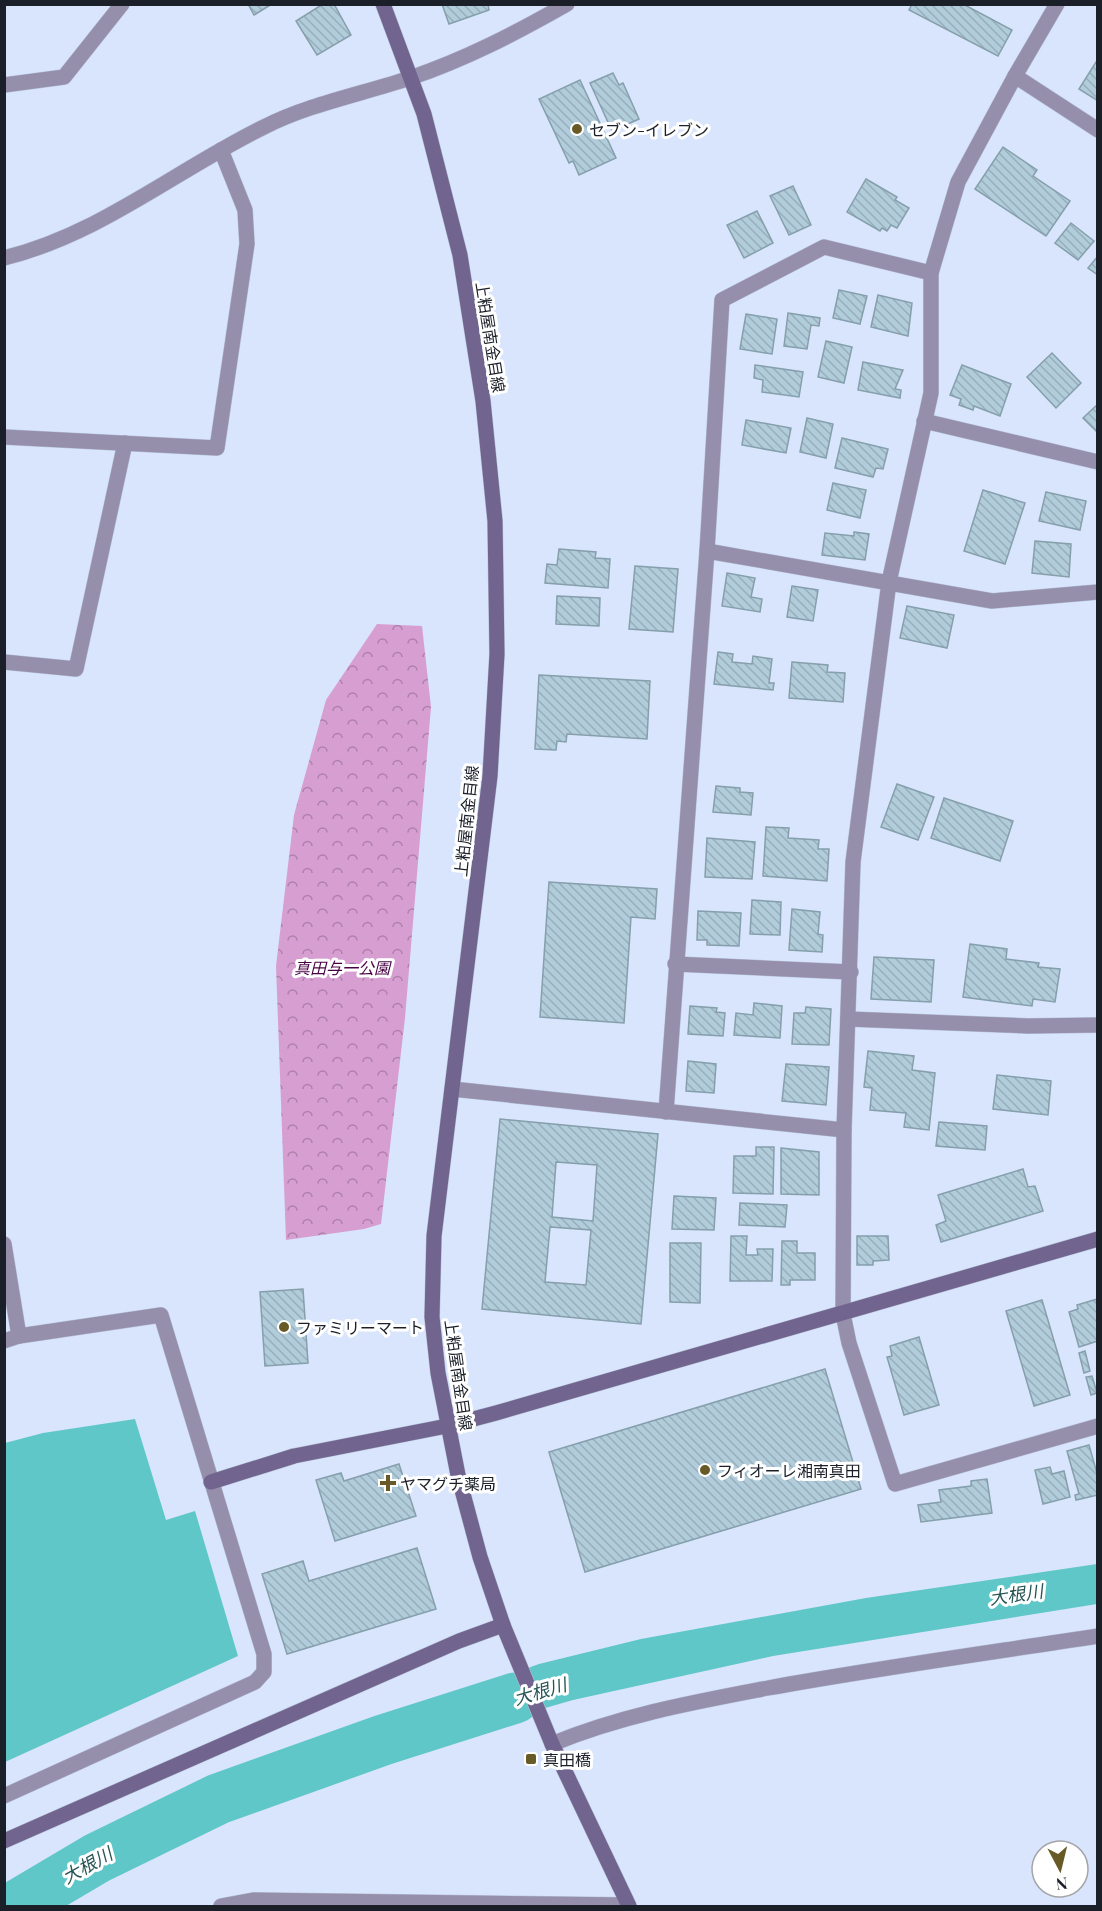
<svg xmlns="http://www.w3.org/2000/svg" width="1102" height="1911" viewBox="0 0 1102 1911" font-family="'Playfair Display','Noto Sans JP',serif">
  <defs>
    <pattern id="forest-crowns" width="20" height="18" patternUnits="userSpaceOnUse" patternTransform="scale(1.5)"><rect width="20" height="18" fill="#d79ed1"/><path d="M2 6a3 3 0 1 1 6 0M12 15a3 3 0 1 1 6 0" fill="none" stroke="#ae80aa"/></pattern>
    <pattern id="building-back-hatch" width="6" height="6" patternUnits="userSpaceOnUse" patternTransform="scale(1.5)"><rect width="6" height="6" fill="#b1ccda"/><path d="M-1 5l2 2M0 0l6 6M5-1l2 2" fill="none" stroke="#98afbb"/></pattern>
  </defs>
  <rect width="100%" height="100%" fill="#d8e5fc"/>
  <polygon fill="url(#forest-crowns)" points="377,624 422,626 431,707 405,1018 381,1224 364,1229 286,1240 276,966 294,815 326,700"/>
  <g fill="#60c7c8" fill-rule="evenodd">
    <polygon points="135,1419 166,1520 195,1511 238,1656 5,1762 5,1443 43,1433"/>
    <path d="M1097 1564V1604L773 1656 573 1700 514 1717 478 1735 420 1747 281 1796 150 1855 80 1890 79 1884 72 1878 5 1902V1889L73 1851 233 1775 539 1664 641 1639 866 1598ZM438 1707 445 1709 448 1714 446 1724 368 1757 317 1766V1762L382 1745 390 1741 396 1724ZM210 1794 213 1797 175 1823 151 1834 135 1850 112 1863 105 1871 99 1872 92 1863 90 1852 164 1817 196 1805Z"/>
  </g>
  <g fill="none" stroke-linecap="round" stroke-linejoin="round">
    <polyline stroke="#60c7c8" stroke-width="51" points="16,1906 97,1858 218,1799 383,1740 515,1698"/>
  </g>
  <g fill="url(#building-back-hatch)" stroke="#859fac" stroke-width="1.5" fill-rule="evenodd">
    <polygon points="248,4 272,4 254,15"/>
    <polygon points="323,4 334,4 351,35 317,55 296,21"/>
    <polygon points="442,4 488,4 489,10 449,24"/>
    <polygon points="912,4 963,4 1012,30 998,56 909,10"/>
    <polygon points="1096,62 1098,63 1098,101 1079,89"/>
    <polygon points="613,73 619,85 623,83 639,119 612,131 590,83"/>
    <polygon points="580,80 616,158 579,175 573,161 569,163 539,99"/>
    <polygon points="1003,147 1037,170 1033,176 1070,201 1046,236 975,189"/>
    <polygon points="866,179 897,197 895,200 909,208 897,228 891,225 887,231 882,228 880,231 847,212"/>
    <polygon points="793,186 811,225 789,235 770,196"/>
    <polygon points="757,211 773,243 744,258 727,225"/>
    <polygon points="1071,223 1094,241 1078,260 1055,243"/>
    <polygon points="1098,256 1098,275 1088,268"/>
    <polygon points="839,290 867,296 860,324 833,318"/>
    <polygon points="878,295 912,303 908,336 871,327"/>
    <polygon points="788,313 820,318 819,326 811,325 807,349 784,346"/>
    <polygon points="746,314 777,319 772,354 740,349"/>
    <polygon points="826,341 852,347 844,383 818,377"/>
    <polygon points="1052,353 1081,383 1056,408 1027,377"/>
    <polygon points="863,362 903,370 895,389 901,390 900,398 858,390"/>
    <polygon points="755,365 803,372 799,397 762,392 763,380 754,378"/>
    <polygon points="962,365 1011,384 1000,416 974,406 973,410 959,405 961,399 950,395"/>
    <polygon points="1098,404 1098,433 1083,418"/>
    <polygon points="807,418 833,424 826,458 800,452"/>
    <polygon points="746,420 791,428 786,453 742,445"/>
    <polygon points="842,438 888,449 883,469 876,468 873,477 835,468"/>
    <polygon points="833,483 866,490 860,518 827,510"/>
    <polygon points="983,490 1025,503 1005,564 964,551"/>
    <polygon points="1046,492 1086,501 1080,530 1039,521"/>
    <polygon points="854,532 869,534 865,560 822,555 825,533 854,536"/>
    <polygon points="1035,541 1071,544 1069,577 1032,573"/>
    <polygon points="559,549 596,552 595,558 610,559 608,588 545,583 547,564 557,565"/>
    <polygon points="635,566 678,569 673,632 629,629"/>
    <polygon points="727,573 755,578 751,597 762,599 760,612 722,606"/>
    <polygon points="792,586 818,590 813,621 787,617"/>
    <polygon points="557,596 600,598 599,626 556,624"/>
    <polygon points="907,606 954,615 947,648 900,638"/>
    <polygon points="718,652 733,654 732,662 752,664 753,656 772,659 769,683 774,683 773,690 714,684"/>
    <polygon points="792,662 828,665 827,672 845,673 843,702 789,698"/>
    <polygon points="539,675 650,681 647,739 567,734 566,742 557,741 556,750 535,749"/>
    <polygon points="897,784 934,797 918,840 881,827"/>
    <polygon points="716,786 740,788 740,792 753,793 751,815 713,812"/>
    <polygon points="944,798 1013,821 1000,861 931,838"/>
    <polygon points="766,827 789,828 788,838 819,840 818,849 829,849 827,881 763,876"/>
    <polygon points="707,838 755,842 752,879 705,877"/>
    <polygon points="549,882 657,889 655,919 631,917 624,1023 540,1017"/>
    <polygon points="752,900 781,902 780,935 750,934"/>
    <polygon points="792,909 820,912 818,934 823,935 822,952 789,950"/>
    <polygon points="698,911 741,913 739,946 707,945 707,940 697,940"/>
    <polygon points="970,944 1007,949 1006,959 1039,963 1038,967 1060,969 1055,1002 1033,999 1032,1006 963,997"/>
    <polygon points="874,957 934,960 931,1002 871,999"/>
    <polygon points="754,1003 782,1006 780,1038 734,1035 736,1013 753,1015"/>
    <polygon points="690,1006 717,1008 716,1012 725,1013 723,1036 688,1034"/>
    <polygon points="806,1007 831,1009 829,1045 792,1044 794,1013 805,1013"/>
    <polygon points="868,1051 914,1056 912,1070 935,1073 929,1130 904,1127 906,1113 870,1110 872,1088 864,1087"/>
    <polygon points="688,1061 716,1064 714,1093 686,1091"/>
    <polygon points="786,1064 829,1067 826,1105 782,1101"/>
    <polygon points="997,1075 1051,1081 1048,1115 993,1109"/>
    <path d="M500 1119 658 1134 641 1324 482 1309ZM556 1162 597 1165 593 1221 552 1217ZM550 1227 591 1230 586 1285 545 1282Z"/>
    <polygon points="939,1122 987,1126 985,1150 936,1146"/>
    <polygon points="756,1147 774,1147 773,1194 733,1193 734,1156 756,1156"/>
    <polygon points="781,1148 819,1152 819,1195 781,1194"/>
    <polygon points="1023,1169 1028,1187 1035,1186 1043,1211 941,1242 936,1225 946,1221 938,1195"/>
    <polygon points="674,1196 716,1198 714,1230 672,1229"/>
    <polygon points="740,1203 787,1205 785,1227 739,1225"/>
    <polygon points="731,1236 747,1236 746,1255 758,1255 757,1249 773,1249 772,1281 730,1281"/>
    <polygon points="857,1236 888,1236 889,1260 873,1261 873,1265 857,1265"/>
    <polygon points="782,1241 797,1241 797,1253 815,1253 815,1280 790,1280 790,1285 781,1285"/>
    <polygon points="670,1243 701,1243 700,1303 670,1302"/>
    <polygon points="303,1289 308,1363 265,1366 260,1292"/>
    <polygon points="1097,1299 1098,1341 1079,1347 1069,1312 1078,1309 1077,1305"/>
    <polygon points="1042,1300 1070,1395 1034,1406 1006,1311"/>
    <polygon points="919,1337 939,1405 904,1415 887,1357 892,1356 890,1346"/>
    <polygon points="1085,1351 1090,1371 1084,1373 1079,1353"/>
    <polygon points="825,1369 861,1489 585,1572 549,1452"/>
    <polygon points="1092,1376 1097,1393 1091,1395 1086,1377"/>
    <polygon points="1089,1445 1098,1477 1098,1495 1076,1500 1075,1495 1079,1494 1067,1451"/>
    <polygon points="399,1464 416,1516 335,1541 316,1480 341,1473 344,1481"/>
    <polygon points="1050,1467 1052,1474 1064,1471 1070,1497 1043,1504 1035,1470"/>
    <polygon points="987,1479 992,1513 921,1522 918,1505 941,1502 939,1490 971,1486 971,1481"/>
    <polygon points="417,1548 436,1609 287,1654 262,1574 303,1561 309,1581"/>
  </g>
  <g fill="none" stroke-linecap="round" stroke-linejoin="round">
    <g stroke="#b6c1d6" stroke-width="16">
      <g id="street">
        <polyline points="1057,4 1015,76 958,182 931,273 931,393 889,582 853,862 844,1130 843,1314 849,1343 895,1484 1098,1426"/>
        <polyline points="1015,76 1098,130"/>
        <polyline points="4,85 64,77 122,4"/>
        <path d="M4 258C101 234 176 170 264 127 309 104 362 94 410 78 466 59 516 33 567 4"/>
        <polyline points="924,421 1098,462"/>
        <polyline points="4,437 217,448 247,244 245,210 221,150"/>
        <polyline points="707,551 992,601 1098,592"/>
        <polyline points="4,662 76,669 125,443"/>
        <polyline points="675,964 851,972"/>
        <polyline points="848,1019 1028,1026 1098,1025"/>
        <polyline points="452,1089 844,1130"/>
        <polyline points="666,1112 707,551 722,300 824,247 931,273"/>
        <polyline points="4,1244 19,1336"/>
        <polyline points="4,1341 19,1336 161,1315 264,1654 264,1672 255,1682 4,1796"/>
        <path d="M552 1744C622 1715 695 1702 768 1688 878 1668 988 1653 1098 1636"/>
        <polyline points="221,1906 253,1900 628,1905"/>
      </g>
    </g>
    <g stroke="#b6c1d6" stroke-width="16">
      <g id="secondary">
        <polyline points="383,4 424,114 460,255 483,401 495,521 497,654 490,776 434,1236 432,1317 438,1373 458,1475 480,1557 503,1625 552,1744 629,1906"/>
        <polyline points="211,1482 294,1456 447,1426 496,1413 1098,1239"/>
        <polyline points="4,1841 459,1641 503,1625"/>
      </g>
    </g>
    <use href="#street" stroke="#968fac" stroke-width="15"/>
    <use href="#secondary" stroke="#71658f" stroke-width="15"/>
  </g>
  <g fill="#675a27" stroke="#fff" stroke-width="2">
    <circle cx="577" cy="129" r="6"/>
    <circle cx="284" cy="1327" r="6"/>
    <circle cx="705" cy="1470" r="6"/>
    <path d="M385 1474h6v6h6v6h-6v6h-6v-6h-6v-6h6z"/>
    <rect x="525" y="1753" width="12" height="12" rx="3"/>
  </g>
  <g text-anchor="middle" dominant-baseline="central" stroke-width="6" stroke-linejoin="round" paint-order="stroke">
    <g font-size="16" fill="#1b1f28" stroke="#fff" text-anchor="start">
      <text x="589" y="129">セブン-イレブン</text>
      <text x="296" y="1327">ファミリーマート</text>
      <text x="717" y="1470">フィオーレ湘南真田</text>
      <text x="400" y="1483">ヤマグチ薬局</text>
      <text x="543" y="1759">真田橋</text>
    </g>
    <g font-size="16" fill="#1b1f28" stroke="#fff">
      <text transform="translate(491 337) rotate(81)">上粕屋南金目線</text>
      <text transform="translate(466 821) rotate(-84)">上粕屋南金目線</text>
      <text transform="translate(459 1375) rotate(82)">上粕屋南金目線</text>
    </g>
    <g font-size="16" font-style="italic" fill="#480145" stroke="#fff">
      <text x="342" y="967">真田与一公園</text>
    </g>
    <g font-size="18" font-style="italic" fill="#275555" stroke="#fff">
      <text transform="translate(1016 1594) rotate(-8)">大根川</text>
      <text transform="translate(540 1691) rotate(-16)">大根川</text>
      <text transform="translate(87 1865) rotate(-29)">大根川</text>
    </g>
  </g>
  <rect width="1102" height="1911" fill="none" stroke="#1b1f28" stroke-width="12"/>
  <g transform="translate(1060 1869) rotate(173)"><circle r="28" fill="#ffffff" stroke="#a4a5a9" stroke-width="1.5"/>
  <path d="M0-4.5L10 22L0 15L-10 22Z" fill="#675a27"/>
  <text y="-9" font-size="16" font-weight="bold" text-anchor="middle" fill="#1b1f28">N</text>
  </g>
</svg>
